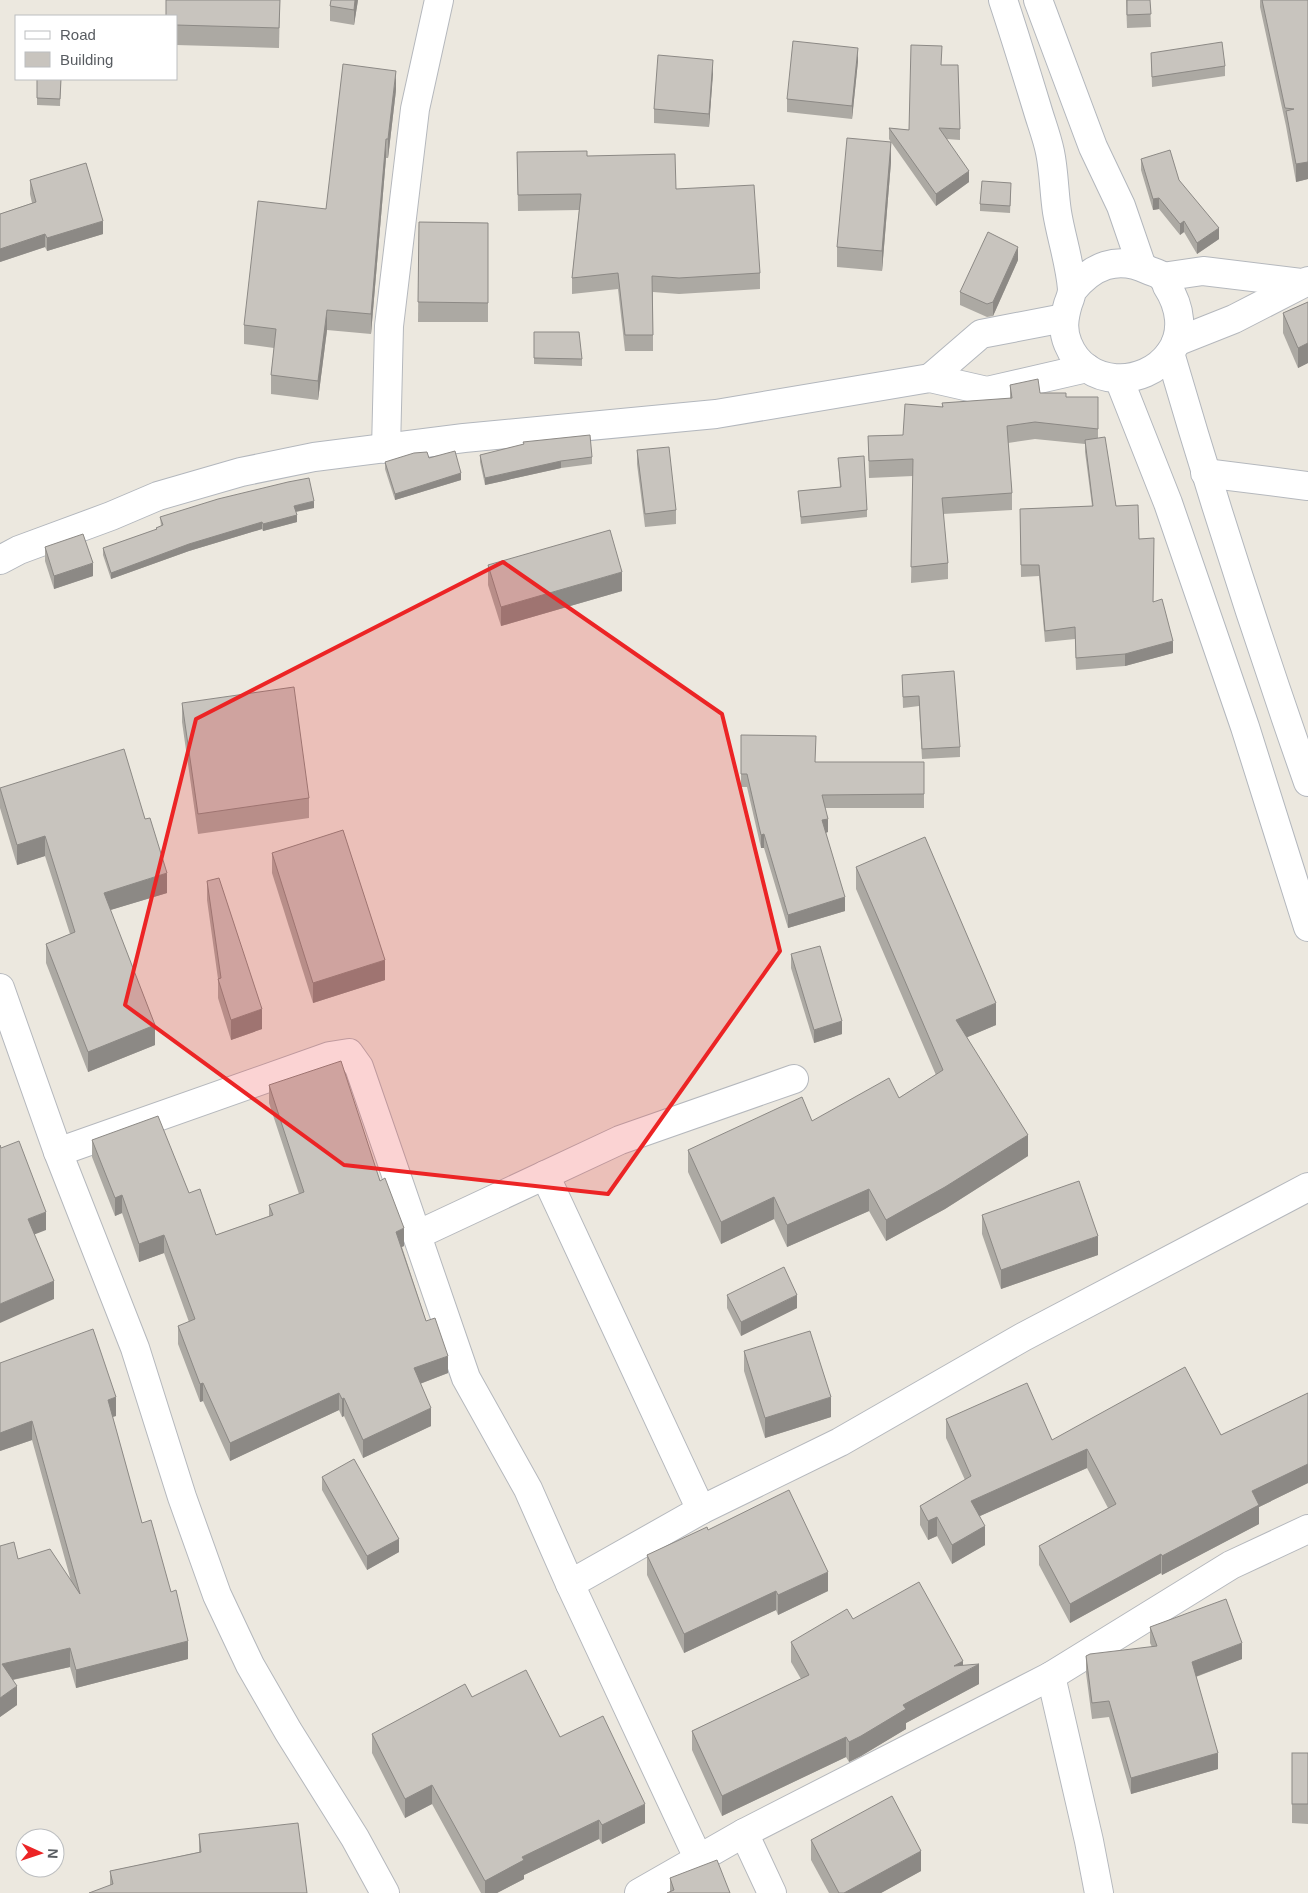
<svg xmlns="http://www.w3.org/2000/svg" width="1308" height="1893" viewBox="0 0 1308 1893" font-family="Helvetica,sans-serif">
  <rect width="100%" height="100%" fill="#ece8df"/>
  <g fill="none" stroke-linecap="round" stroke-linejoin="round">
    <g stroke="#b5b8bd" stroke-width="30">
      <g id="street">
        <polyline points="1162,277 1203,271 1301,283"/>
        <polyline points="1176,342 1234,319 1308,281"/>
        <polyline points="386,449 389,326 415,109 439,0"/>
        <polyline points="1205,473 1308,486"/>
        <polyline points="0,988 58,1152 135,1348 182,1497 217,1595 250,1665 288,1731 355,1838 385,1893"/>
        <polyline points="58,1152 330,1056 349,1053 359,1067 466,1378 528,1489 570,1584 701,1510 840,1442 1023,1337 1308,1187"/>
        <polyline points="545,1175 701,1510"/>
        <polyline points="417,1235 620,1140 794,1079"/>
        <polyline points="570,1584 699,1860"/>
        <polyline points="1051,1676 1089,1841 1099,1893"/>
        <polyline points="744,1833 772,1893"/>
        <polyline points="639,1893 744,1833 1051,1676 1231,1565 1308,1529"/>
      </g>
    </g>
    <g stroke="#b3b7bd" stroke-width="30">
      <g id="secondary">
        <path d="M1003 0C1015 36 1026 72 1037 108 1041 122 1047 137 1050 152 1054 171 1054 192 1057 212 1061 237 1070 263 1072 289 1072 294 1070 299 1068 304 1064 318 1062 330 1068 344 1085 387 1144 389 1170 353 1185 332 1180 306 1167 286 1166 283 1164 278 1162 276 1158 273 1152 272 1148 270 1117 255 1092 266 1072 291"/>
        <polyline points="1038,0 1093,147 1121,206 1142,267"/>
        <path d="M1170 353C1212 497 1258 640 1308 782"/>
        <polyline points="930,378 981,334 1064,318"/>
        <polyline points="1119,379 1168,503 1245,727 1308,927"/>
        <polyline points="0,560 19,550 111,516 158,496 241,472 314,457 464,438 716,414 930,378 987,391 1087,368"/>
      </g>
    </g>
    <use href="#street" stroke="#fff" stroke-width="28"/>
    <use href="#secondary" stroke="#fff" stroke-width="28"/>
  </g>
  <g fill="#aca9a3">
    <polygon points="280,0 279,48 176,45 176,16"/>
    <polygon points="331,0 358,0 354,25 330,21 330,6"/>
    <polygon points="1126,0 1150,0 1151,27 1127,28"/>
    <polygon points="1260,0 1308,0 1308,179 1296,182 1286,126 1260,7"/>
    <polygon points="1151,53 1225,66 1225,76 1152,87"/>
    <polygon points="858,61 852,119 787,112 787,99"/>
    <polygon points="942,65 960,129 960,140 947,139 969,182 936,206 891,142 891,162 882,271 837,267 837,247 891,142 889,139 889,128 909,130"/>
    <polygon points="713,73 709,127 654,123 654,109"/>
    <polygon points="37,79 61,79 60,106 37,105"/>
    <polygon points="396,90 388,158 386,158 371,334 327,330 318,400 271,394 271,375 274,348 244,344 244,325 326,209"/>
    <polygon points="517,152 587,156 676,189 760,273 760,289 679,294 653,292 653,351 625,351 618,289 572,294 572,278 579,210 518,211"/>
    <polygon points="1141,159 1179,180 1219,239 1197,254 1184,232 1180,235 1159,209 1153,210 1141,170"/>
    <polygon points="30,180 103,234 47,251 45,247 0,262 0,214 32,203 30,194"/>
    <polygon points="1011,190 1010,213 980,211 980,204"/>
    <polygon points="419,222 488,223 488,322 418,322"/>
    <polygon points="1018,260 993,316 987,317 960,305 960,292"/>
    <polygon points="1308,302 1308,363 1298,368 1283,333 1283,313"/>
    <polygon points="534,332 582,359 582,366 534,364"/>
    <polygon points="1010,385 1040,393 1066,397 1098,397 1098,438 1116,506 1139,539 1153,601 1173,653 1125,666 1076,670 1075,639 1045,642 1039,576 1021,577 1020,509 1092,506 1085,452 1085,444 1035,439 1008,443 1012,493 1012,510 943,514 948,563 948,579 911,583 913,476 869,478 868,436 903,435 942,407 942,403 1010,399"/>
    <polygon points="637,450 676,510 676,524 645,527 637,464"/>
    <polygon points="480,455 592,457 592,464 561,468 485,485 480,462"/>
    <polygon points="429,458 461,480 395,500 385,469 385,462"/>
    <polygon points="838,458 867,510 867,517 801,524 798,491 840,487"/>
    <polygon points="314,508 296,512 297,522 263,531 262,529 189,551 111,579 103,555 103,548 156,530 156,528 161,526 160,517"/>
    <polygon points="45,547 93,576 54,589 45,561"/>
    <polygon points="488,565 622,591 501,626 488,585"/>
    <polygon points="902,675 960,747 960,757 922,759 919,706 903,708"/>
    <polygon points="182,703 309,798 309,818 198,834 182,722"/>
    <polygon points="741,735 816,762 924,762 924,808 825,808 828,832 825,833 845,911 788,928 764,848 761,848 747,787 741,787"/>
    <polygon points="0,788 167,893 110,910 155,1045 88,1072 46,963 46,944 70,934 45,856 17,865 0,808"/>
    <polygon points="272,853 385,980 313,1003 272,873"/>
    <polygon points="856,867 996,1025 967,1037 1028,1156 945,1209 886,1241 869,1211 787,1247 774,1219 721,1244 688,1172 688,1150 812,1121 899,1098 936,1075 856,889"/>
    <polygon points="207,881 262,1029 231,1040 218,998 218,979 207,900"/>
    <polygon points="791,954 842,1034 814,1043 791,968"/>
    <polygon points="269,1085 380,1181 404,1246 402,1247 426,1321 448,1373 420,1384 431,1426 363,1458 344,1416 342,1417 339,1410 230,1461 203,1401 200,1402 178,1344 178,1326 189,1322 164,1253 139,1262 122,1213 115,1216 92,1157 92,1140 189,1193 216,1235 269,1216 269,1205 299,1194 269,1103"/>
    <polygon points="982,1215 1098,1255 1001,1289 982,1234"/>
    <polygon points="727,1295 797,1308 741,1336 727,1308"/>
    <polygon points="744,1351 831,1417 765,1438 744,1371"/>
    <polygon points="0,1363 116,1416 112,1417 142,1523 188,1659 76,1688 70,1667 13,1680 17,1705 0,1717 18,1559 71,1581 32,1440 0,1451"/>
    <polygon points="1308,1393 1308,1483 1259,1507 1259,1524 1162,1575 1161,1573 1070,1623 1039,1565 1039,1546 1108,1508 1087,1468 980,1516 985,1545 952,1564 937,1536 928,1540 920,1525 920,1506 965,1480 946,1438 946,1419 1052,1440 1221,1435"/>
    <polygon points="322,1477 399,1552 367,1570 322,1490"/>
    <polygon points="708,1530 828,1591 778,1615 776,1610 684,1653 647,1575 647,1555"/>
    <polygon points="853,1619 963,1665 979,1684 906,1723 906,1729 861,1756 849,1762 846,1757 722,1816 692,1750 692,1731 801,1679 791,1662 791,1642"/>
    <polygon points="1150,1627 1242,1659 1196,1677 1218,1769 1131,1794 1109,1717 1092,1719 1086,1673 1086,1656 1152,1647 1150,1643"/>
    <polygon points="472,1697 560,1737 645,1823 602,1844 599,1839 524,1875 524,1879 497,1893 481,1893 432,1804 405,1818 372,1753 372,1734"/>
    <polygon points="1292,1753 1308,1753 1308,1824 1292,1823"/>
    <polygon points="199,1834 307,1893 110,1885 110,1871 199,1852"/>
    <polygon points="811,1840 921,1871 881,1893 829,1893 811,1860"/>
    <polygon points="670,1878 730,1893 670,1892"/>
  </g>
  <g fill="#8c8985">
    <polygon points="355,0 358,0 354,25 354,10"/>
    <polygon points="858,48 858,61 852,119 852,106"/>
    <polygon points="713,60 713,73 709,127 709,114"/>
    <polygon points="396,71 396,90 388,158 388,139"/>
    <polygon points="386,139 386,158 371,334 371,314"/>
    <polygon points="891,142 891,162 882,271 882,251"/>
    <polygon points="1308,162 1308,179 1296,182 1296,164"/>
    <polygon points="969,171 969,182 936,206 936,194"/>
    <polygon points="1159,198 1159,209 1153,210 1153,199"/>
    <polygon points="103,221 103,234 47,251 47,238"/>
    <polygon points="1184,221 1184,232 1180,235 1180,224"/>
    <polygon points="1219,228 1219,239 1197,254 1197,243"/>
    <polygon points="45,234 45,247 0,262 0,249"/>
    <polygon points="1018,247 1018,260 993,316 993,302"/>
    <polygon points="327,310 327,330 318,400 318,381"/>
    <polygon points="1308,343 1308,363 1298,368 1298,348"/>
    <polygon points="561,461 561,468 485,485 485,478"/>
    <polygon points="461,473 461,480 395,500 395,494"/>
    <polygon points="314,501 314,508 294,512 294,506"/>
    <polygon points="297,515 297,522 263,531 263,524"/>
    <polygon points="262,522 262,529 189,551 111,579 111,573 189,544"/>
    <polygon points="93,563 93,576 54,589 54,576"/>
    <polygon points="622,572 622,591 501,626 501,607"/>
    <polygon points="1173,641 1173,653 1125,666 1125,654"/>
    <polygon points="828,819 828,832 822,834 822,820"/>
    <polygon points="764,834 764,848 761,848 761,835"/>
    <polygon points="45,836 45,856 17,865 17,845"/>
    <polygon points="167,873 167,893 104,912 104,893"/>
    <polygon points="845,897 845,911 788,928 788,915"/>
    <polygon points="385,960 385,980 313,1003 313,983"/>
    <polygon points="996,1003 996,1025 956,1042 956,1020"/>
    <polygon points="262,1009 262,1029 231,1040 231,1020"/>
    <polygon points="842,1021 842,1034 814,1043 814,1030"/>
    <polygon points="155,1025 155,1045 88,1072 88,1052"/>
    <polygon points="1028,1135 1028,1156 945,1209 886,1241 886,1220"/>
    <polygon points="869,1189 869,1211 787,1247 787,1225"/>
    <polygon points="122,1195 122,1213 115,1216 115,1198"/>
    <polygon points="774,1197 774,1219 721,1244 721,1222"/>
    <polygon points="46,1212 46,1230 28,1237 28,1219"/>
    <polygon points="404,1228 404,1246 396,1249 396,1232"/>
    <polygon points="164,1235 164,1253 139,1262 139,1244"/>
    <polygon points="1098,1236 1098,1255 1001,1289 1001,1270"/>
    <polygon points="54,1281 54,1299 0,1323 0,1304"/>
    <polygon points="797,1295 797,1308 741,1336 741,1322"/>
    <polygon points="448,1356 448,1373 414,1386 414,1368"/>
    <polygon points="203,1383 203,1401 200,1402 200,1384"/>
    <polygon points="339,1393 339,1410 230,1461 230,1443"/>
    <polygon points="116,1397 116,1416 108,1418 108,1400"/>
    <polygon points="831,1397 831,1417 765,1438 765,1418"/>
    <polygon points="344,1398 344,1416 342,1417 342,1399"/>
    <polygon points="431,1408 431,1426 363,1458 363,1440"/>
    <polygon points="32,1421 32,1440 0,1451 0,1433"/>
    <polygon points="1087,1449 1087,1468 971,1520 971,1501"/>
    <polygon points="1308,1464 1308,1483 1259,1507 1259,1524 1162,1575 1162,1556 1252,1491"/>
    <polygon points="937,1517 937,1536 928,1540 928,1521"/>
    <polygon points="985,1526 985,1545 952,1564 952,1545"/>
    <polygon points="399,1539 399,1552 367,1570 367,1556"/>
    <polygon points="1161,1554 1161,1573 1070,1623 1070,1604"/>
    <polygon points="828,1572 828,1591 778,1615 778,1595"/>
    <polygon points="776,1591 776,1610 684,1653 684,1634"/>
    <polygon points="188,1641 188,1659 76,1688 76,1670"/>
    <polygon points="1242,1643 1242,1659 1192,1678 1192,1662"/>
    <polygon points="70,1648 70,1667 2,1682 2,1664"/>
    <polygon points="963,1661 963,1673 979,1664 979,1684 906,1723 906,1729 861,1756 849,1762 849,1742 903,1705 954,1666"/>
    <polygon points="17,1686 17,1705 0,1717 0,1698"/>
    <polygon points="846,1737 846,1757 722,1816 722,1796"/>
    <polygon points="1218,1753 1218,1769 1131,1794 1131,1778"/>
    <polygon points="432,1785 432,1804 405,1818 405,1799"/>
    <polygon points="645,1804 645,1823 602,1844 602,1825"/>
    <polygon points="599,1820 599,1839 524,1875 524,1879 497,1893 485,1893 485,1881 522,1857"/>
    <polygon points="921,1851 921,1871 881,1893 844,1893"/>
  </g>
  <g fill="#c8c4be" stroke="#8c8985">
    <polygon points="166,0 280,0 279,28 176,25 176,16 166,16"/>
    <polygon points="331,0 355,0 354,10 330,6"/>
    <polygon points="1127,0 1150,0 1151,14 1127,15"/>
    <polygon points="1262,0 1308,0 1308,162 1296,164 1286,111 1294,109 1285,108"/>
    <polygon points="793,41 858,48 852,106 787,99"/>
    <polygon points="1222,42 1225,66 1152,77 1151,53"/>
    <polygon points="911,45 942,46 941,65 958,65 960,129 939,128 969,171 936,194 889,128 909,130"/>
    <polygon points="658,55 713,60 709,114 654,109"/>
    <polygon points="343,64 396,71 388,139 386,139 371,314 327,310 318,381 271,375 276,329 244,325 258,201 326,209"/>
    <polygon points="37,79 61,79 60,99 37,98"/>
    <polygon points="847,138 891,142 882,251 837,247"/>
    <polygon points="1170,150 1179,180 1219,228 1197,243 1184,221 1180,224 1159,198 1153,199 1141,159"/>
    <polygon points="587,151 587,156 675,154 676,189 754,185 760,273 679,278 652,276 653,335 625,335 618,273 572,278 581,194 518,195 517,152"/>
    <polygon points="86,163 103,221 47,238 45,234 0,249 0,214 36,202 30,180"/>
    <polygon points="982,181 1011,183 1010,206 980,204"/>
    <polygon points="419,222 488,223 488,303 418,302"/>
    <polygon points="988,232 1018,247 993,302 987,304 960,292"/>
    <polygon points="1308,302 1308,343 1298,348 1283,313"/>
    <polygon points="534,332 579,332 582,359 534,358"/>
    <polygon points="1038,379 1040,393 1066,393 1066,397 1098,397 1098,429 1035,422 1007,426 1012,493 942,498 948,563 911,567 913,459 869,461 868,436 903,435 905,404 943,407 942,403 1012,398 1010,385"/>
    <polygon points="590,435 592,457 561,461 485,478 480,455 524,444 523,442"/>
    <polygon points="1105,437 1116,506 1138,505 1139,539 1154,538 1153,602 1162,599 1173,641 1125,654 1076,658 1075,627 1045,631 1039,565 1021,565 1020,509 1093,506 1085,440"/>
    <polygon points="669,447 676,510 645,514 637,450"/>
    <polygon points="455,451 461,473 395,494 385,462 414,453 427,452 429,458"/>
    <polygon points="864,456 867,510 801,517 798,491 841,487 838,458"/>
    <polygon points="309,478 314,501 294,506 297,515 263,524 262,522 189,544 111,573 103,548 157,529 156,528 163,525 160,517 218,499 288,482"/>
    <polygon points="610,530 622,572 501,607 488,565"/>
    <polygon points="83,534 93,563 54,576 45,547"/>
    <polygon points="954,671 960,747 922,749 919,696 903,697 902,675"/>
    <polygon points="294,687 309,798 198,814 182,703"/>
    <polygon points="741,735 816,736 815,762 924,762 924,794 822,795 828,819 822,820 845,897 788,915 764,834 761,835 747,774 741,774"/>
    <polygon points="124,749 145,819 150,818 167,873 104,893 155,1025 88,1052 46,944 75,932 45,836 17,845 0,788"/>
    <polygon points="343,830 385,960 313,983 272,853"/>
    <polygon points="925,837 996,1003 956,1020 1028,1135 945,1187 886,1220 869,1189 787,1225 774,1197 721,1222 688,1150 802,1097 812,1121 889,1078 899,1098 943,1070 856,867"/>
    <polygon points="219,878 262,1009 231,1020 218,979 221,978 207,881"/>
    <polygon points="820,946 842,1021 814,1030 791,954"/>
    <polygon points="341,1061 380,1181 385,1178 404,1228 396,1232 426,1321 435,1318 448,1356 414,1368 431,1408 363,1440 344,1398 342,1399 339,1393 230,1443 203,1383 200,1384 178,1326 195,1319 164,1235 139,1244 122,1195 115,1198 92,1140 158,1116 189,1193 200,1189 216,1235 273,1215 269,1205 304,1192 269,1085"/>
    <polygon points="19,1141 46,1212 28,1219 54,1281 0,1304 0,1145 1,1148"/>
    <polygon points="1079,1181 1098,1236 1001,1270 982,1215"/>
    <polygon points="784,1267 797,1295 741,1322 727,1295"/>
    <polygon points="93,1329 116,1397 108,1400 142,1523 151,1520 171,1592 176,1590 188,1641 76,1670 70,1648 2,1664 17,1686 0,1698 0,1546 14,1542 18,1559 50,1549 80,1594 32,1421 0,1433 0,1363"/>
    <polygon points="810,1331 831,1397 765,1418 744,1351"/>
    <polygon points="1185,1367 1221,1435 1308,1393 1308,1464 1252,1491 1259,1505 1162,1556 1161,1554 1070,1604 1039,1546 1116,1504 1087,1449 971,1501 985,1526 952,1545 937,1517 928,1521 920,1506 971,1476 946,1419 1027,1383 1052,1440"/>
    <polygon points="354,1459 399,1539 367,1556 322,1477"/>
    <polygon points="789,1490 828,1572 778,1595 776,1591 684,1634 647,1555 707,1527 708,1530"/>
    <polygon points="919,1582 963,1661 954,1666 979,1664 903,1705 906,1709 861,1736 849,1742 846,1737 722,1796 692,1731 809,1675 791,1642 847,1609 853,1619"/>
    <polygon points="1226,1599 1242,1643 1192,1662 1218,1753 1131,1778 1109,1701 1092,1703 1086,1656 1090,1654 1157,1646 1150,1627"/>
    <polygon points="526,1670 560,1737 603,1716 645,1804 602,1825 599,1820 522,1857 524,1860 485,1881 432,1785 405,1799 372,1734 465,1684 472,1697"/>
    <rect x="1292" y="1753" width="16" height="51"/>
    <polygon points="892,1796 921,1851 844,1893 839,1893 811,1840"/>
    <polygon points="298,1823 307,1893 89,1893 113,1884 110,1871 201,1852 199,1834"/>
    <polygon points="717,1860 730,1893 667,1893 674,1890 670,1878"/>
  </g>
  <path fill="#ec2425" fill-opacity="0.2" stroke="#ec2425" stroke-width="4" stroke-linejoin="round" d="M503 562 722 714 780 951 608 1194 344 1165 125 1005 196 719Z"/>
  <rect x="15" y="15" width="162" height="65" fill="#ffffff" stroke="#bcbec0"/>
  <rect x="25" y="31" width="25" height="8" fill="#ffffff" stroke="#bcbec0"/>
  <text x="60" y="40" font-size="15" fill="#585c61">Road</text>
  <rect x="25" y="52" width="25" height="15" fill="#c8c4be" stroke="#bcbec0"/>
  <text x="60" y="65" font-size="15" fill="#585c61">Building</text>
  <g transform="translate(40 1853) rotate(93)"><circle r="24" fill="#ffffff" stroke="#bcbec0"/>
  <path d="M0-4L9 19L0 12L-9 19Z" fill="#ec2425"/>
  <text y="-8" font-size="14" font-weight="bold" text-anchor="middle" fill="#585c61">N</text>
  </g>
</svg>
